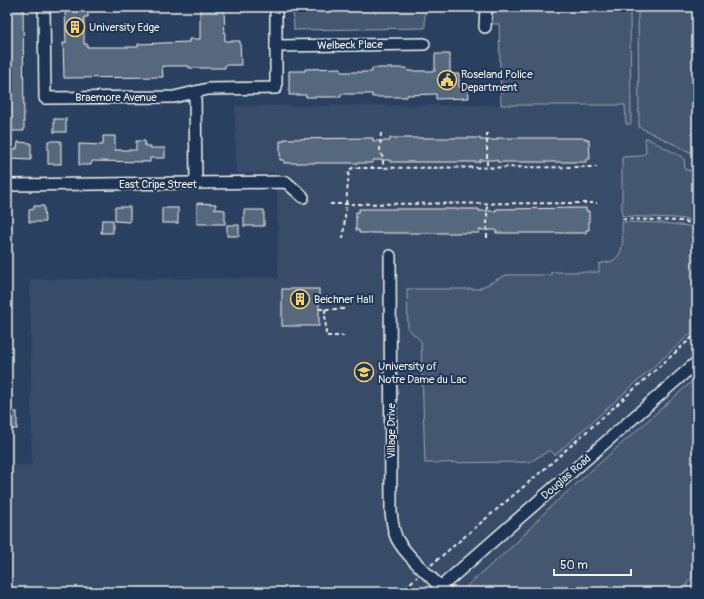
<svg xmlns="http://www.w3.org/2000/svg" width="704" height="599" viewBox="0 0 704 599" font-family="Pangolin,sans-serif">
  <rect width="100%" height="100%" fill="#2a4060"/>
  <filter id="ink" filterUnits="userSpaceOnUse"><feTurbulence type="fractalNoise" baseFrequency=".025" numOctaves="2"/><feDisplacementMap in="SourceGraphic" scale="8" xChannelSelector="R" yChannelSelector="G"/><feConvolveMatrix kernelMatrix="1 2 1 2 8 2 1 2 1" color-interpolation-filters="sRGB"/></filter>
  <g filter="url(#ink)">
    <polygon fill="#374c69" points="500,7 697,7 697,592 7,592 7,466 32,465 30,279 278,278 277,173 236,173 235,106 501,105"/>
    <g fill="#445771" stroke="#9ca4ac">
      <polygon points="293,7 425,7 425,28 294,30"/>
      <polygon points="493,7 630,7 631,124 626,124 625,105 501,105 499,24 492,24"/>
      <polygon points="638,7 697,7 697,153 690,152 639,127"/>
      <polygon points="645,138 647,138 684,158 685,170 697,171 697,221 676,218 622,216 622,157 640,156 646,153"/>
      <path d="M622 222 662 223 697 227V328L555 455 550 450 530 462 425 463 421 341 408 329 407 289H478L506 275H551V272H599V264C603 262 608 263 612 261 626 254 622 235 622 222Z"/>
      <polygon points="697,377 697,503 694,527 692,578 687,583 687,592 464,592 468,585 516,543 548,509"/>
    </g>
    <g fill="#56677d" stroke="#f4f1e8">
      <polygon points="7,7 23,7 24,131 12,131 11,110 7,110"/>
      <polygon points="65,7 88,7 88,17 84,17 84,44 87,44 87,47 138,47 138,44 189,42 189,39 200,39 200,7 224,7 225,41 240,41 241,65 225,65 225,68 189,68 189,66 162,66 163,77 64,78 63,43 66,43"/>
      <polygon points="435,54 450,54 450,74 459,74 459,87 468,86 469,98 436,99 436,94 407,95 407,97 372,97 372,94 341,94 341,97 306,97 306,95 289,95 289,71 305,71 305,69 341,68 341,72 372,72 372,68 407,68 408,71 435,71"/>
      <rect x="54" y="119" width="12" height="13"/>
      <polygon points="103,136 115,136 115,150 136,150 136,141 145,141 145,146 150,146 150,148 165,148 165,158 150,158 150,162 92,161 91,165 79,165 79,144 103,145"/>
      <polygon points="373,138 373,141 390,141 390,138 480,138 480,140 497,140 497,138 586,138 586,140 589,140 590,159 586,159 586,162 497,162 497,160 480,160 480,162 390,162 390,160 373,160 373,163 284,163 284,160 280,160 280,141 284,141 284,139"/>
      <rect x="48" y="141" width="13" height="23"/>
      <polygon points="18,142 31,143 31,160 10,159 11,149 17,149"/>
      <polygon points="197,203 216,204 215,209 225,210 225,224 197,224"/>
      <polygon points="34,206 44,206 45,222 29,222 29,210 34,209"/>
      <polygon points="115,207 130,207 130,222 115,221"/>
      <rect x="162" y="208" width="16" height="15"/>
      <polygon points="586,208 586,211 589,211 589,230 586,230 586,233 496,233 496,230 479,230 479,233 359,233 359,230 356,230 356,212 359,212 359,209 479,209 479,211 496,211 496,209"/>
      <rect x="244" y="210" width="20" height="16"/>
      <polygon points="102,220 113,220 113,233 101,233"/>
      <rect x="227" y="225" width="12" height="11"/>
      <rect x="282" y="289" width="37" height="37"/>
      <rect x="7" y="412" width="10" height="17"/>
    </g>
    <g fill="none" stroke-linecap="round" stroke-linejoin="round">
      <g stroke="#f4f1e8" stroke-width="14">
        <g id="minor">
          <polyline points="44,7 45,98 174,97 208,89 276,88 276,7"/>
          <polyline points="485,27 486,7"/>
          <polyline points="276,46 424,44"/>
          <polyline points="195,92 196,183"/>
          <polyline points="7,185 286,182 303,197"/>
          <path d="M390 256 391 512C392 521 393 531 397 539 406 556 432 578 446 592"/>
          <polyline points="436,591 697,362"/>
        </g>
      </g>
      <g stroke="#f4f1e8" stroke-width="2" stroke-dasharray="4 3" stroke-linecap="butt">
        <polyline points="381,133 380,150 383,159 383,168"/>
        <polyline points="487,133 487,167"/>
        <polyline points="330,204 597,203"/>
        <polyline points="622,219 681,221 697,224"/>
        <polyline points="487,238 487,203"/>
        <polyline points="343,239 349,171 352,168 597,167"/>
        <polyline points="319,309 344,309"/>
        <polyline points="325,309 326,336 344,336"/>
        <polyline points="431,565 548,466 697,333"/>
        <polyline points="400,592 417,577"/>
      </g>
      <use href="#minor" stroke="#1d3557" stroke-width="11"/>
    </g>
  </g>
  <defs>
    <g id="building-ring" transform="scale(1)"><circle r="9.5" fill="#1d3557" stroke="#ffd166" stroke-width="1.5"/><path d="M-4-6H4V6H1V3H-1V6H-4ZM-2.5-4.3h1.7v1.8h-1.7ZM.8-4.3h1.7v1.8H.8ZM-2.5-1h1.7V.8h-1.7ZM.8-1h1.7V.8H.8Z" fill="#ffd166"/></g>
    <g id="civic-ring" transform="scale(1)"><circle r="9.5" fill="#1d3557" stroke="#ffd166" stroke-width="1.5"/><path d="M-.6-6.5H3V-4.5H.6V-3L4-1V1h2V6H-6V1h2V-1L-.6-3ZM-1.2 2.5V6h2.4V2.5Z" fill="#ffd166"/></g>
    <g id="university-ring" transform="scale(1)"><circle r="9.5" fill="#1d3557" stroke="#ffd166" stroke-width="1.5"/><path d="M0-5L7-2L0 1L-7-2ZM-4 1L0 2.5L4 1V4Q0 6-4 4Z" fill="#ffd166"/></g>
  </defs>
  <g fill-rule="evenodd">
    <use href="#building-ring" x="75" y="27"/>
    <use href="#civic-ring" x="447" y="80"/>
    <use href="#building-ring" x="300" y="299"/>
    <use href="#university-ring" x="364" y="372"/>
  </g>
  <g text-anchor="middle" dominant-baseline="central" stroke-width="4" stroke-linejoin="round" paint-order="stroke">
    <g font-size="11" fill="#f4f1e8" stroke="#1d3557" text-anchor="start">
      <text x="89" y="27">University Edge</text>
      <text x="461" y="74">Roseland Police<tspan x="461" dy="13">Department</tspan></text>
      <text x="314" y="299">Beichner Hall</text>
      <text x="378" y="366">University of<tspan x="378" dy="13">Notre Dame du Lac</tspan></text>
    </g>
    <g font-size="11" fill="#f4f1e8" stroke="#1d3557">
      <text transform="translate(350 45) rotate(-1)">Welbeck Place</text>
      <text x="116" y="97">Braemore Avenue</text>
      <text x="158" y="184">East Cripe Street</text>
      <text transform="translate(391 431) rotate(-90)">Village Drive</text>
      <text transform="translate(566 477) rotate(-41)">Douglas Road</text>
    </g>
  </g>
  <rect width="704" height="599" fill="none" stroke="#1d3557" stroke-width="24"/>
  <rect x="12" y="12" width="680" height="575" fill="none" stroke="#f4f1e8" stroke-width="1.5" filter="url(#ink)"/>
  <path d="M554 569v6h77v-6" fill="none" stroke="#f4f1e8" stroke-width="2"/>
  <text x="560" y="569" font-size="12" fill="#f4f1e8" stroke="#1d3557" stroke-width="3" paint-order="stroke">50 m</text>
</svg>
